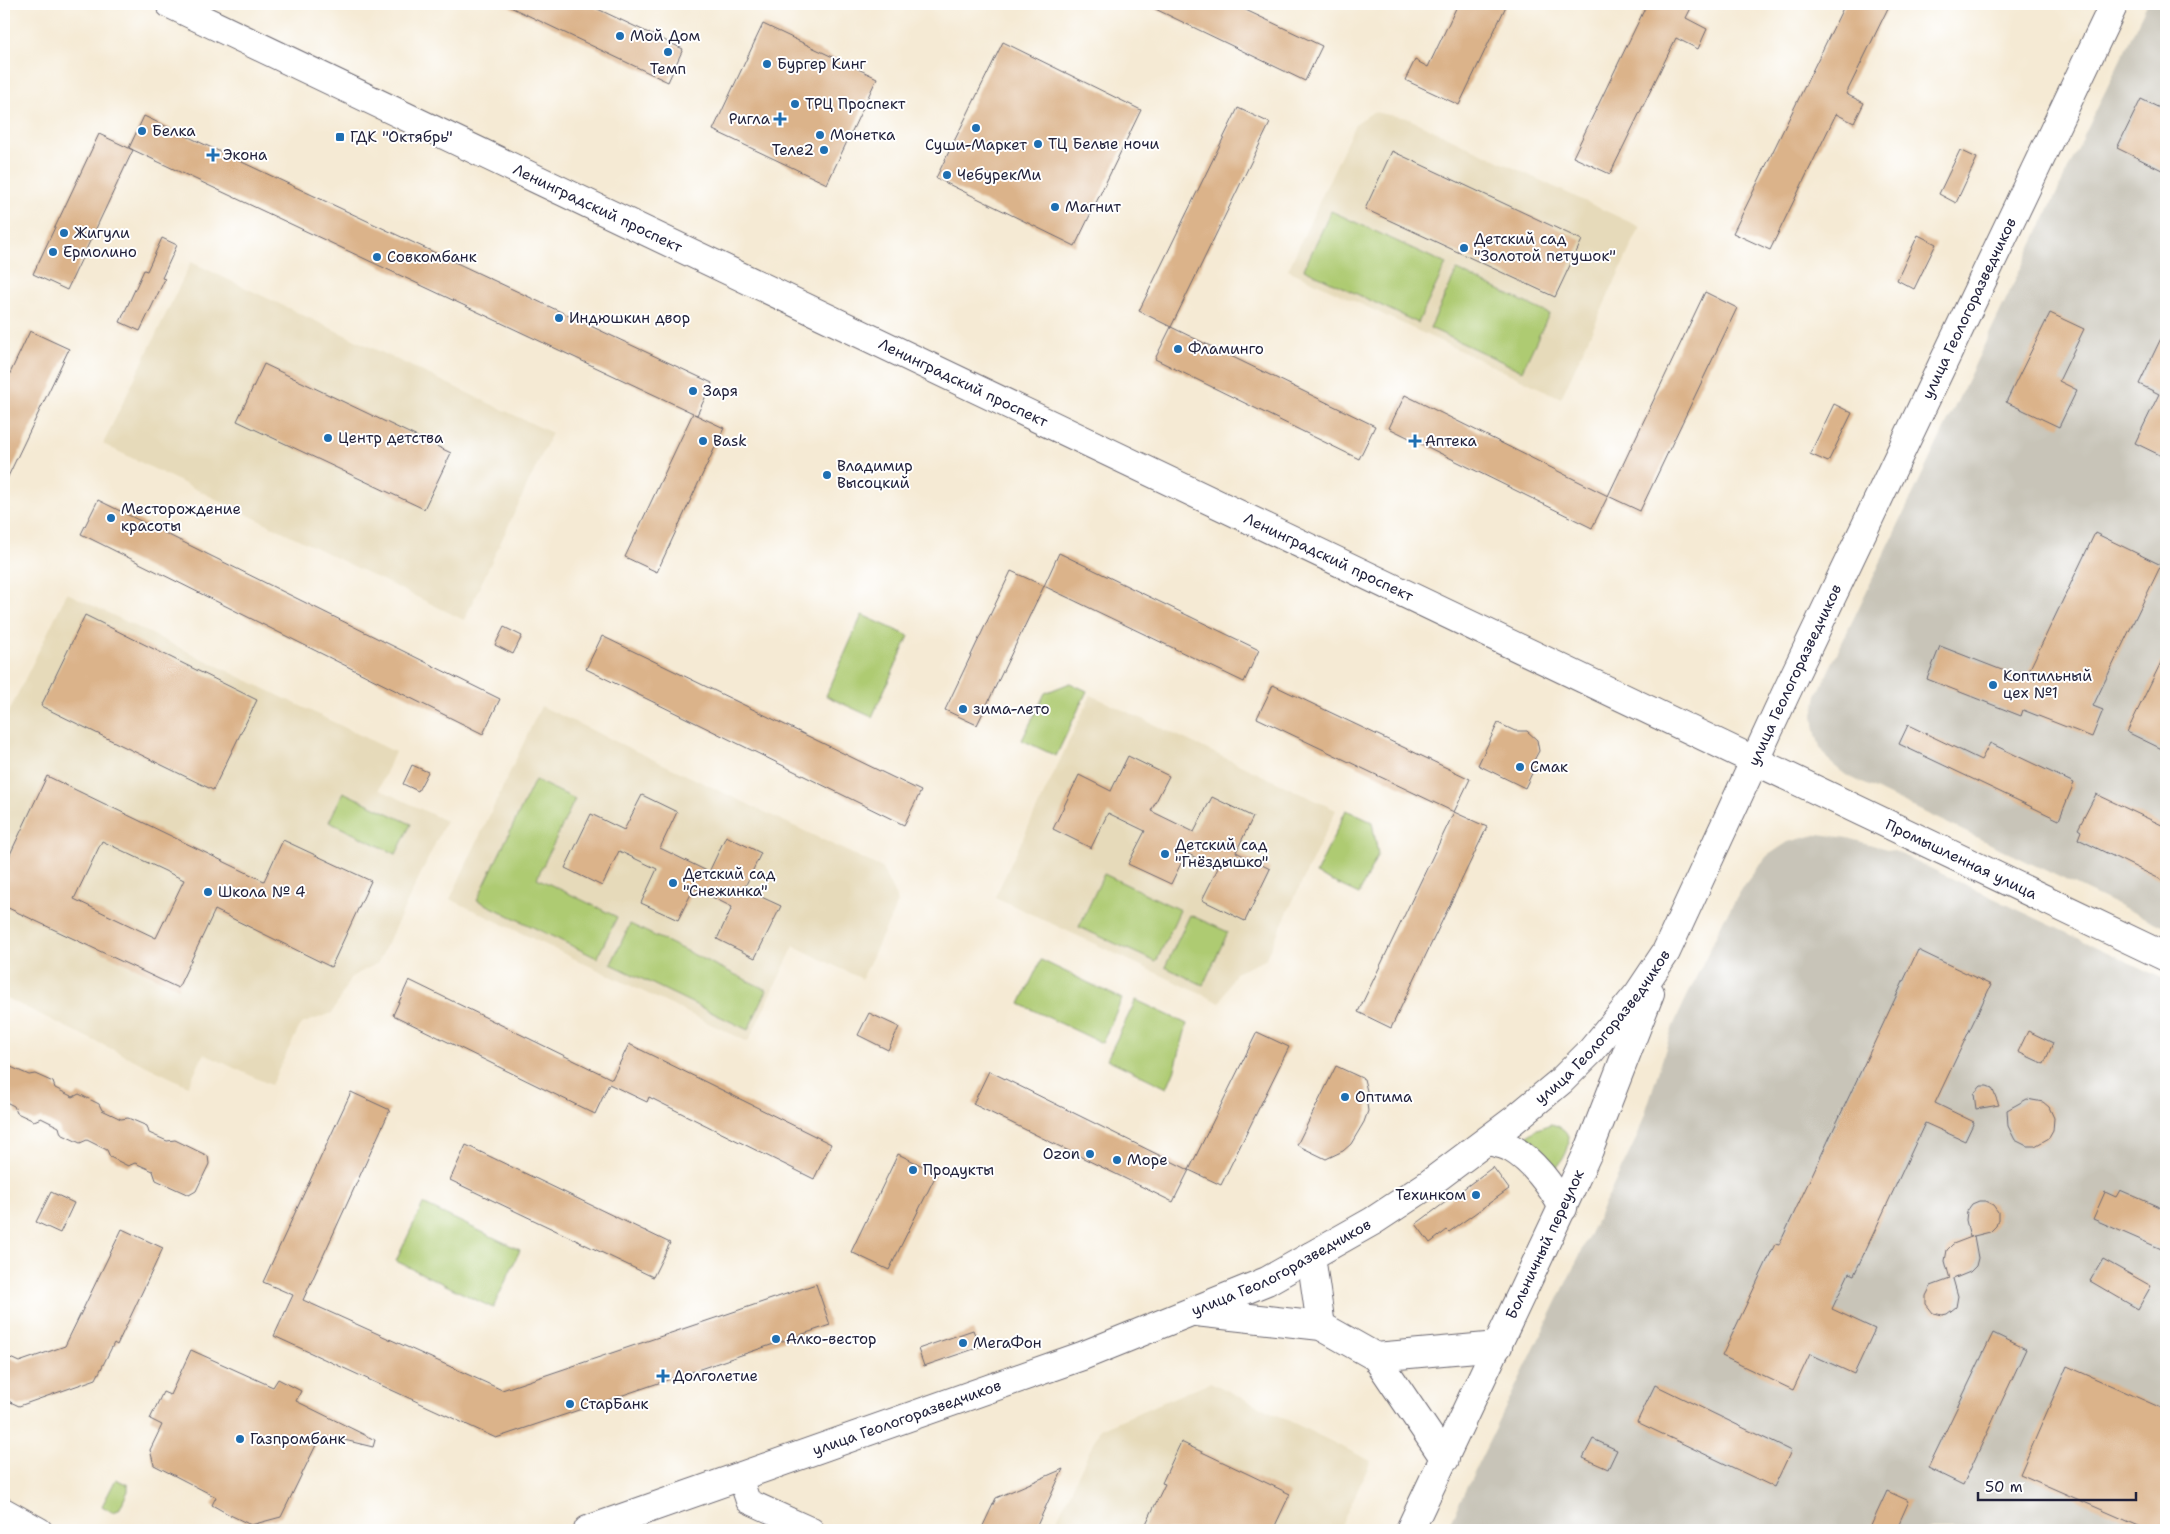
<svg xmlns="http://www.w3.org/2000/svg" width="2170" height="1534" viewBox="0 0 2170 1534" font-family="'Shantell Sans',sans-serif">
  <rect width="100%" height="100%" fill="#fff"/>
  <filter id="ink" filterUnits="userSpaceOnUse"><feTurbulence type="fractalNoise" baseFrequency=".02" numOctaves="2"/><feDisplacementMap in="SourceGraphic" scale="10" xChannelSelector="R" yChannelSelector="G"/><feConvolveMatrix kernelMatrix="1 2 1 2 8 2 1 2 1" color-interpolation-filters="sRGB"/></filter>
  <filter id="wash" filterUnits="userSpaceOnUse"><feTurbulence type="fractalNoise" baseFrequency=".0096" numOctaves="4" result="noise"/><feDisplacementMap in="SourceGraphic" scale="20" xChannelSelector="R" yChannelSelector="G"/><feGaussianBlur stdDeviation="1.12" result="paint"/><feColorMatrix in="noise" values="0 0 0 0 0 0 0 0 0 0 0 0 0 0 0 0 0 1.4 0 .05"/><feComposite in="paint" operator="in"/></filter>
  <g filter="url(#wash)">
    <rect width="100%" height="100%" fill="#f5ead4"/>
    <g fill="#e6daba">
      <polygon points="1373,112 1407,118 1640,227 1561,398 1288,270 1355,124"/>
      <polygon points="191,262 552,433 464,620 103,444"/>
      <polygon points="67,593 395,752 379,789 446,821 378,963 351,977 332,1013 301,1024 271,1085 204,1054 188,1086 4,997 4,722"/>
      <polygon points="1091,695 1336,810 1265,960 1235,973 1220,1003 995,897"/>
      <polygon points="541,706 882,868 898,902 862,979 794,946 748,1042 450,899"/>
      <polygon points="1210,1382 1371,1461 1339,1530 1052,1530 1100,1429"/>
    </g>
    <g fill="#c8c4b8">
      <polygon points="2147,4 2166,4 2166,928 1846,775 1831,763 1820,747 1815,731 1813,715 1817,695"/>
      <polygon points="1819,834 1847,838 1894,851 2166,980 2166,1530 1446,1530 1638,1135 1673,1026 1724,919 1745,884 1767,856 1788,842"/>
    </g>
    <g fill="#aecb72" stroke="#687656">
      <polygon points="1331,211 1446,264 1418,323 1304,269"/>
      <polygon points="1457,270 1549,314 1522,371 1430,328"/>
      <polygon points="862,615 909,636 872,717 826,696"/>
      <polygon points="1070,683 1087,691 1056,756 1022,740 1045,693"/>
      <polygon points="535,780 575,799 537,878 617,917 597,958 477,900"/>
      <polygon points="343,792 411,824 396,854 329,822"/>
      <polygon points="1346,810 1372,822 1378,854 1359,894 1316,874"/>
      <polygon points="1104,874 1180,910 1156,962 1079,927"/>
      <polygon points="1190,915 1228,932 1203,985 1165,967"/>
      <polygon points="630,924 767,990 748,1030 611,964"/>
      <polygon points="1041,960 1122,999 1102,1043 1020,1004"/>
      <polygon points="1136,1000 1187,1024 1175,1069 1167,1088 1107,1059"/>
      <path d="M1551 1124C1582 1131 1566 1159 1551 1174L1521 1141 1537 1129Z"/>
      <polygon points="423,1204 520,1250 493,1308 396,1261"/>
      <polygon points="116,1479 128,1485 128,1491 119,1510 112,1512 102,1506"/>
    </g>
    <g id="blocks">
      <g fill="#dbb38a" fill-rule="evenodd">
        <polygon points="504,4 587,4 683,49 668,82"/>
        <polygon points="1145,4 1233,4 1322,46 1305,81"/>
        <polygon points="1458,4 1507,4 1459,105 1405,80 1415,60 1428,67"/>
        <polygon points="1647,4 1693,4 1686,18 1707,29 1698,49 1676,38 1610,174 1573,157"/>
        <polygon points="1845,4 1890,4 1846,94 1864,103 1854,123 1836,114 1770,250 1733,233"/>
        <polygon points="763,24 877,78 827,184 713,130"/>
        <polygon points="1003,42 1141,110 1075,246 936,178"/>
        <polygon points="2141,99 2166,111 2166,172 2117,148"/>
        <polygon points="1238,108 1270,123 1171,327 1139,311"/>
        <polygon points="144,116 712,383 697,415 694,414 724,428 657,572 625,557 693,413 129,148"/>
        <polygon points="99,134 133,150 67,290 33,274"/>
        <polygon points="1960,150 1977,158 1956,203 1939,194"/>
        <polygon points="1392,151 1582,240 1555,297 1365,209"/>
        <polygon points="1918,235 1936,244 1914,289 1897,280"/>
        <polygon points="162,238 177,245 162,278 165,279 140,331 120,322 144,270 147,271"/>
        <polygon points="1705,292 1737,308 1640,511 1608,496"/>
        <polygon points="2050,313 2084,329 2059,381 2077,390 2059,427 2006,402"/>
        <polygon points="1171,327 1375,426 1359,459 1155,359"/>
        <polygon points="2166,328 2166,458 2135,443 2159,394 2139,384"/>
        <polygon points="30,331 69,349 4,485 4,386"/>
        <polygon points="264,364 451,453 424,509 237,421"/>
        <polygon points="1405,395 1608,496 1592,528 1389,428"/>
        <polygon points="1834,404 1852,413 1828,462 1810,454"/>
        <polygon points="98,500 500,699 483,734 81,534"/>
        <polygon points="2095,533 2161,565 2093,706 2103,710 2092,737 2023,710 2021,716 1927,679 1940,646 2025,679"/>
        <polygon points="1059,553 1259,650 1244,682 1044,586"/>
        <polygon points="1011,571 1044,586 977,725 945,710"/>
        <polygon points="85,615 257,700 213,790 41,706"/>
        <polygon points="504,627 522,636 513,654 495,645"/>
        <polygon points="602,636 921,791 904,825 586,669"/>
        <polygon points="2166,652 2166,751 2127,732"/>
        <polygon points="1273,685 1470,779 1454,812 1257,718"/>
        <polygon points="1498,723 1515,731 1527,731 1537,740 1539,751 1533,762 1536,765 1525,788 1478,765"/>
        <polygon points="1908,725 1981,760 1990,743 2074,783 2059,820 1899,744"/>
        <polygon points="1128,756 1169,776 1151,811 1194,832 1212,797 1253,817 1236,852 1270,869 1245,921 1202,900 1218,868 1186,853 1171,884 1128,864 1145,831 1108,813 1091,848 1053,829 1079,775 1111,791"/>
        <polygon points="412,765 428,772 418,791 403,784"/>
        <path d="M47 776 264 881 283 840 371 881 331 967 215 910 178 988 4 906V867ZM102 841 184 880 156 938 74 899Z"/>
        <polygon points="2096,794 2166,827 2166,882 2078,839 2081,831 2078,829"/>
        <polygon points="642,795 677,812 660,848 709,872 726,836 761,853 744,889 781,906 755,958 717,939 732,907 694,888 678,920 641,903 657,869 619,851 602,886 565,868 591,814 624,830"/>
        <polygon points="1454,812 1487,827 1391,1028 1358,1012"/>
        <polygon points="1918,950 1991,985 1935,1103 1974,1122 1965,1141 1925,1123 1854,1275 1849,1273 1832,1309 1875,1329 1854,1374 1810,1354 1793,1390 1722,1356 1775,1244 1779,1245"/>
        <polygon points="409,980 612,1079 629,1044 831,1144 814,1179 649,1097 647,1102 609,1084 595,1114 393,1015"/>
        <polygon points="869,1013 899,1027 888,1050 858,1035"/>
        <polygon points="2028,1031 2053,1043 2044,1064 2018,1052"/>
        <polygon points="1257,1032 1289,1047 1221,1185 1189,1170"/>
        <polygon points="4,1064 29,1075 35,1074 53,1082 55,1088 73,1097 79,1094 99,1104 102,1110 121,1119 128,1118 147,1126 149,1133 167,1141 175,1140 208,1156 209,1164 196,1191 189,1195 156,1180 153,1171 135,1163 128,1166 110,1157 107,1150 87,1140 80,1143 61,1134 59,1127 41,1118 34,1121 17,1113 14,1106 4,1101"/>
        <polygon points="1336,1066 1364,1079 1369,1099 1367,1104 1368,1111 1364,1122 1351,1144 1343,1151 1326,1159 1297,1145"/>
        <polygon points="989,1071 1189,1170 1173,1202 973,1104"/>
        <polygon points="1981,1086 1987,1086 1992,1088 1999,1105 1976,1109 1974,1094"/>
        <polygon points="351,1092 390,1110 303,1300 502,1390 816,1284 830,1325 496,1438 274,1336 293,1295 263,1282"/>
        <polygon points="2027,1099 2043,1102 2049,1107 2054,1118 2053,1131 2049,1138 2035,1146 2027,1146 2015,1140 2008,1126 2007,1110"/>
        <polygon points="466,1145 670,1243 653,1277 450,1180"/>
        <polygon points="898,1154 937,1173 889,1270 851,1252"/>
        <polygon points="1493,1167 1509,1189 1449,1232 1447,1230 1430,1243 1416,1224"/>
        <polygon points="2120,1190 2166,1210 2166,1251 2093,1219 2105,1192 2116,1197"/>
        <polygon points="51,1192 74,1203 60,1233 36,1222"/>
        <polygon points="1979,1201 1985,1201 1993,1205 1998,1212 1998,1220 1996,1226 1990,1232 1970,1237 1966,1220 1967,1211 1972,1204"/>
        <polygon points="122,1229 163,1248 117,1345 114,1343 96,1379 19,1406 4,1399 4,1355 19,1362 65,1346"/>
        <polygon points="1974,1236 1978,1258 1976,1266 1970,1272 1953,1279 1958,1296 1956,1307 1947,1314 1942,1315 1933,1313 1926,1304 1926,1296 1931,1286 1950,1279 1945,1261 1947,1250 1953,1244"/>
        <polygon points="2103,1259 2151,1286 2138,1309 2090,1281"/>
        <polygon points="973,1330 980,1347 924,1366 918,1349"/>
        <polygon points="1993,1333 2026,1349 1963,1485 1928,1468"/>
        <polygon points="191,1350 273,1387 278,1379 301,1391 296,1401 375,1440 373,1447 332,1437 318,1441 281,1517 251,1525 228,1514 212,1505 216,1497 154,1465 150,1450 162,1425 150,1419 163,1392 170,1395"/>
        <polygon points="2067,1366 2166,1410 2166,1530 2148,1530 2020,1474"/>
        <polygon points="1655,1385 1791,1451 1774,1487 1637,1422"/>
        <polygon points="1593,1439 1617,1450 1608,1469 1583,1458"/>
        <polygon points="1181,1442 1290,1494 1273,1530 1143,1530 1165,1484 1162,1483"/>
        <polygon points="1063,1469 1035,1530 981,1530 996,1498"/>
        <polygon points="1887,1491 1909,1501 1896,1530 1869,1530"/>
      </g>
    </g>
  </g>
  <g filter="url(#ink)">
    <use href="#blocks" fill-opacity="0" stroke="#6c6871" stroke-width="1"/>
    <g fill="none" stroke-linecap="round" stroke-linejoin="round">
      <g stroke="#6c6871" stroke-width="26">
        <g id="street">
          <polyline points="740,1477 748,1501 812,1530"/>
          <polyline points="4,1510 40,1530"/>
        </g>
      </g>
      <g stroke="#6c6871" stroke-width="30">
        <g id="secondary">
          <path id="s1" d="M170 4 2166 957"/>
          <path d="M1488 1141C1496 1143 1503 1144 1511 1148 1532 1160 1552 1186 1563 1208"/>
          <polyline points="1311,1256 1321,1326"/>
          <polyline points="1196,1312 1321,1326 1376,1357 1445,1459"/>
          <polyline points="1376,1357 1498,1346"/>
          <path id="s2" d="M588 1530 1082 1356 1267 1281 1373 1221 1426 1186 1514 1120 1561 1081 1591 1051 1638 994 1666 952 1785 695 2114 4"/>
          <path id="s3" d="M1410 1530 1570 1191 1589 1150 1650 993"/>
        </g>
      </g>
      <use href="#street" stroke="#fff" stroke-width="24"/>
      <use href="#secondary" stroke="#fff" stroke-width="28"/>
    </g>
  </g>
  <g fill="#1f6fb2" stroke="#fff" stroke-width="2">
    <circle cx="620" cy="36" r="5"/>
    <circle cx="668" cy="52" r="5"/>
    <circle cx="767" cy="64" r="5"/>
    <circle cx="795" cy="104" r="5"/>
    <path d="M777.5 111.5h5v5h5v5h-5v5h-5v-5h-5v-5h5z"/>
    <circle cx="976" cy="128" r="5"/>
    <circle cx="142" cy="131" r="5"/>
    <circle cx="820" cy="135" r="5"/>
    <rect x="335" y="132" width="10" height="10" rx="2.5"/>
    <circle cx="1038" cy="144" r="5"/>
    <circle cx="824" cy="150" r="5"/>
    <path d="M210.5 147.5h5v5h5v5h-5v5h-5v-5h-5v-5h5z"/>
    <circle cx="947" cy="175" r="5"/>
    <circle cx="1055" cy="207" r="5"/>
    <circle cx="64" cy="233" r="5"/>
    <circle cx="1464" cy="248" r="5"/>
    <circle cx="53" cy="252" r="5"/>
    <circle cx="377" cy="257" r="5"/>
    <circle cx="559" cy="318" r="5"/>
    <circle cx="1178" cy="349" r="5"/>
    <circle cx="693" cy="391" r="5"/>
    <circle cx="328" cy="438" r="5"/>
    <circle cx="703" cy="441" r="5"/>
    <path d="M1412.5 433.5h5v5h5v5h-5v5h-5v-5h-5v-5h5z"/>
    <circle cx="827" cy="475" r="5"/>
    <circle cx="111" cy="518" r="5"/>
    <circle cx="1993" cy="685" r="5"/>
    <circle cx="963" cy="709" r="5"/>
    <circle cx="1520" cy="767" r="5"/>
    <circle cx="1165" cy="854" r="5"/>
    <circle cx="673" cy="883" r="5"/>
    <circle cx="208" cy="892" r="5"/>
    <circle cx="1345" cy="1097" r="5"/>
    <circle cx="1090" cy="1154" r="5"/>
    <circle cx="1117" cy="1160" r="5"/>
    <circle cx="913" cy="1170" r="5"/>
    <circle cx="1476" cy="1195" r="5"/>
    <circle cx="776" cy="1339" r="5"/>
    <circle cx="963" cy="1343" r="5"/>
    <path d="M660.5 1368.5h5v5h5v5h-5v5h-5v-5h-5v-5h5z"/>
    <circle cx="570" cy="1404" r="5"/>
    <circle cx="240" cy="1439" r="5"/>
  </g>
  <g text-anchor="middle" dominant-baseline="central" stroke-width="4" stroke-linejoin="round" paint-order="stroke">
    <g font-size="15" fill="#22223b" stroke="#fff" text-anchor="start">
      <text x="630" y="36">Мой Дом</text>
      <text x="777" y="64">Бургер Кинг</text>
      <text x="668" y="69" text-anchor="middle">Темп</text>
      <text x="805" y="104">ТРЦ Проспект</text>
      <text x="770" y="119" text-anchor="end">Ригла</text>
      <text x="152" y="131">Белка</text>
      <text x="830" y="135">Монетка</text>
      <text x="350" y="137">ГДК "Октябрь"</text>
      <text x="1048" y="144">ТЦ Белые ночи</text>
      <text x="976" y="145" text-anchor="middle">Суши-Маркет</text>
      <text x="814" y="150" text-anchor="end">Теле2</text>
      <text x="223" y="155">Экона</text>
      <text x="957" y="175">ЧебурекМи</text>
      <text x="1065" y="207">Магнит</text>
      <text x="74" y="233">Жигули</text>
      <text x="1474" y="239">Детский сад<tspan x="1474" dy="17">"Золотой петушок"</tspan></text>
      <text x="63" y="252">Ермолино</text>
      <text x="387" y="257">Совкомбанк</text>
      <text x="569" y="318">Индюшкин двор</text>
      <text x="1188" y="349">Фламинго</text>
      <text x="703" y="391">Заря</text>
      <text x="338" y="438">Центр детства</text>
      <text x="713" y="441">Bask</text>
      <text x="1425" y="441">Аптека</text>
      <text x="837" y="466">Владимир<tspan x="837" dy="17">Высоцкий</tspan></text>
      <text x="121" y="509">Месторождение<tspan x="121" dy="17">красоты</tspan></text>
      <text x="2003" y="676">Коптильный<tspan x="2003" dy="17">цех №1</tspan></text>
      <text x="973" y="709">зима-лето</text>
      <text x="1530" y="767">Смак</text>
      <text x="1175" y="845">Детский сад<tspan x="1175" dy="17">"Гнёздышко"</tspan></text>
      <text x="683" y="874">Детский сад<tspan x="683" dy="17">"Снежинка"</tspan></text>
      <text x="218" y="892">Школа № 4</text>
      <text x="1355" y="1097">Оптима</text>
      <text x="1080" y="1154" text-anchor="end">Ozon</text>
      <text x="1127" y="1160">Море</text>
      <text x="923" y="1170">Продукты</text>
      <text x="1466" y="1195" text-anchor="end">Техинком</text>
      <text x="786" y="1339">Алко-вестор</text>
      <text x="973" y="1343">МегаФон</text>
      <text x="673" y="1376">Долголетие</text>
      <text x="580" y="1404">СтарБанк</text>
      <text x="250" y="1439">Газпромбанк</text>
    </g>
    <g font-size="15" fill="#22223b" stroke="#fff">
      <text stroke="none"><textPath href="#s1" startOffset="474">Ленинградский проспект</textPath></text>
      <text stroke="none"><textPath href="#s2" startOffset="1958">улица Геологоразведчиков</textPath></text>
      <text stroke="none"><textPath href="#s1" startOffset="879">Ленинградский проспект</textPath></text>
      <text stroke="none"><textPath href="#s1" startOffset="1284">Ленинградский проспект</textPath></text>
      <text stroke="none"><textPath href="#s2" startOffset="1552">улица Геологоразведчиков</textPath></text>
      <text stroke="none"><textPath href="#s1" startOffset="1985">Промышленная улица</textPath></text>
      <text stroke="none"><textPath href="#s2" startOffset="1148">улица Геологоразведчиков</textPath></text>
      <text stroke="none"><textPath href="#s3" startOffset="316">Больничный переулок</textPath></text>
      <text stroke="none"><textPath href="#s2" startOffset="742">улица Геологоразведчиков</textPath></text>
      <text stroke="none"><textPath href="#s2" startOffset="338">улица Геологоразведчиков</textPath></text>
    </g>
  </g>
  <rect width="2170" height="1534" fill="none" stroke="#fff" stroke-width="20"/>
  <path d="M1978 1492v8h158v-8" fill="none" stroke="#22223b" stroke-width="2.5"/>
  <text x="1985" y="1492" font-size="15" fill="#22223b" stroke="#ffffff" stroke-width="4" paint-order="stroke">50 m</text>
</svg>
